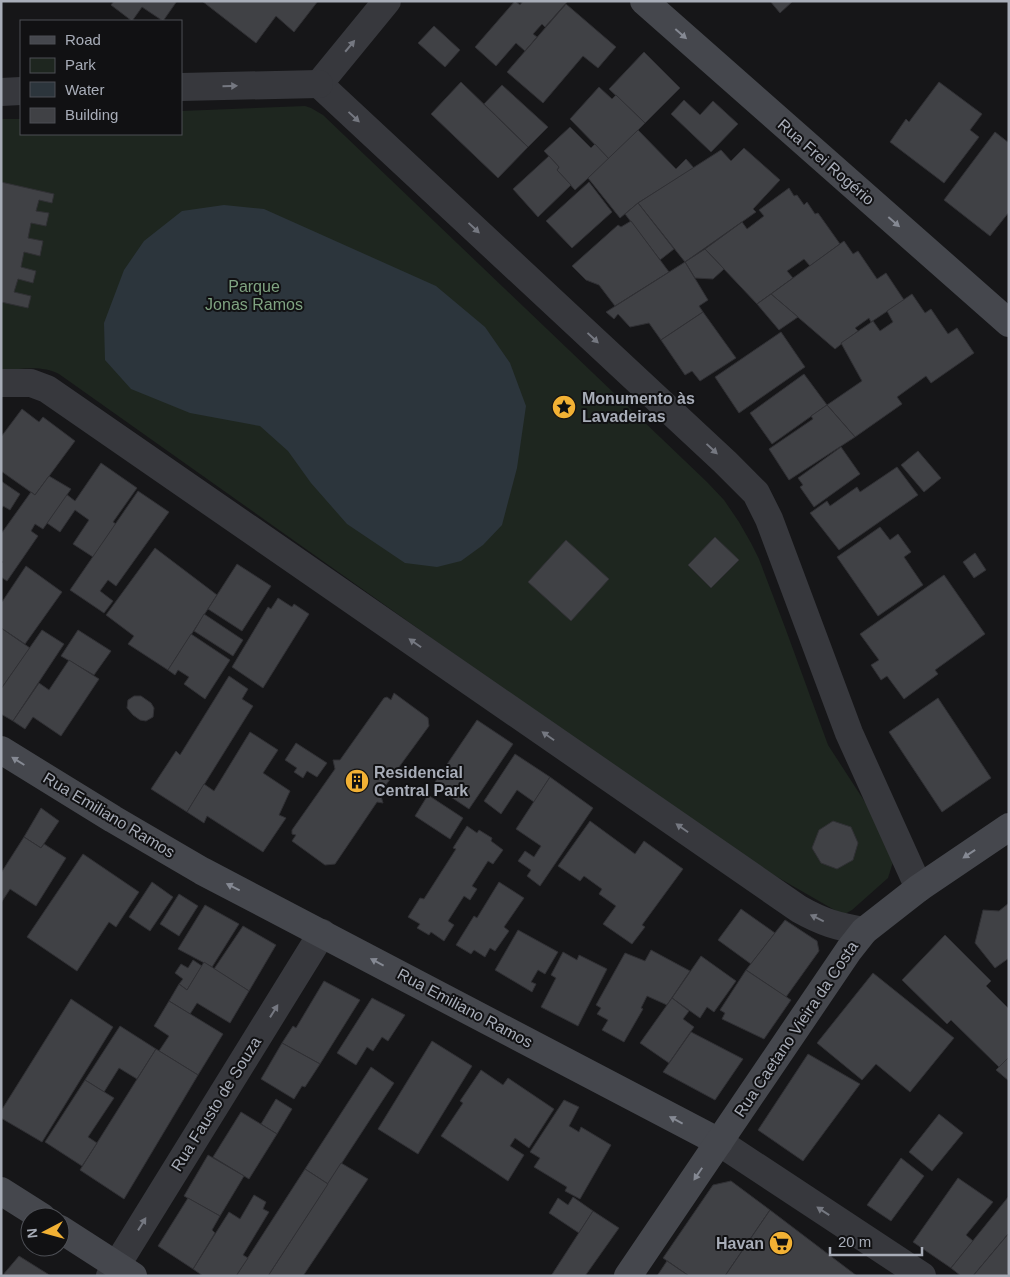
<svg xmlns="http://www.w3.org/2000/svg" width="1010" height="1277" viewBox="0 0 1010 1277" font-family="Helvetica,sans-serif">
  <rect width="100%" height="100%" fill="#161618"/>
  <path fill="#1e261f" d="M305 106 311 108 323 115 707 482 724 500 739 522 751 543 759 559 786 630 828 745 876 819 893 862 888 878 852 910 845 914 838 912 760 867 598 756 59 374C42 365 20 369 1 371V119H21V134H181V111Z"/>
  <polygon fill="#2c353c" points="224,205 264,209 436,286 485,327 510,363 526,406 517,468 502,525 483,545 461,561 437,567 405,563 347,524 311,483 288,451 260,426 190,413 131,389 105,360 104,323 124,270 144,241 182,211"/>
  <g fill="#404145" stroke="#303034">
    <polygon points="114,1 177,1 163,21 142,7 132,21 111,5"/>
    <polygon points="202,1 318,1 294,32 276,16 256,43"/>
    <polygon points="515,1 520,5 523,1 568,1 545,27 542,24 533,34 537,37 525,51 516,43 496,66 475,47"/>
    <polygon points="770,1 793,1 780,13"/>
    <polygon points="566,4 616,47 598,68 583,56 543,103 507,72"/>
    <polygon points="434,26 460,50 445,67 418,43"/>
    <polygon points="644,52 680,88 645,123 609,89"/>
    <polygon points="461,82 528,147 498,178 431,114"/>
    <polygon points="939,82 982,114 970,130 979,137 944,183 890,142 906,119 909,122"/>
    <polygon points="502,85 548,127 528,147 484,104"/>
    <polygon points="599,87 612,99 616,95 645,123 609,159 570,119"/>
    <polygon points="684,100 700,115 713,101 738,124 711,152 671,114"/>
    <polygon points="570,127 591,148 595,144 609,159 575,190 557,170 559,167 544,151"/>
    <polygon points="638,130 676,169 686,159 694,168 638,203 620,218 588,178"/>
    <polygon points="995,132 1009,143 1009,212 990,236 944,200"/>
    <polygon points="744,148 780,180 753,209 756,212 685,262 638,203 721,150 731,161"/>
    <polygon points="549,156 559,167 557,170 571,185 538,217 513,189"/>
    <polygon points="1,182 54,194 52,203 39,200 36,211 49,213 46,226 31,223 28,238 43,241 40,256 24,252 21,267 36,271 33,283 18,279 14,292 31,296 28,308 1,302"/>
    <polygon points="589,182 612,212 572,248 546,221"/>
    <polygon points="789,188 794,196 797,195 804,205 807,202 815,214 818,213 840,244 810,266 804,259 787,271 793,278 757,304 705,249 742,222 747,229 764,216 759,210"/>
    <polygon points="638,203 674,249 660,260 625,214"/>
    <polygon points="631,221 669,272 615,306 599,285 586,280 572,266 618,225 621,227"/>
    <polygon points="844,241 853,254 858,251 877,279 886,273 904,300 871,322 869,318 855,328 858,331 835,349 771,294"/>
    <polygon points="705,249 724,269 713,279 695,278 685,262"/>
    <polygon points="685,262 708,300 699,306 703,312 661,340 649,323 630,327 618,314 614,319 606,312"/>
    <polygon points="771,294 798,317 779,330 757,304"/>
    <polygon points="912,294 925,313 931,309 948,334 957,328 974,353 931,383 926,376 897,397 902,404 855,437 827,405 862,381 841,343 873,321 880,331 893,322 887,311"/>
    <polygon points="703,312 736,358 700,381 692,371 685,375 661,340"/>
    <polygon points="781,332 805,367 739,413 715,377"/>
    <polygon points="804,374 827,405 772,444 750,413"/>
    <polygon points="827,405 855,437 789,480 769,449 813,419 811,416"/>
    <polygon points="22,409 39,422 43,417 75,441 35,495 1,471 1,437"/>
    <polygon points="841,447 860,474 814,507 800,487 803,485 798,478"/>
    <polygon points="918,451 941,478 924,492 901,465"/>
    <polygon points="101,463 137,488 113,522 116,524 93,557 73,544 89,520 75,510 60,532 47,523 66,494 75,501"/>
    <polygon points="897,467 918,495 839,550 810,513 827,501 830,506 857,487 860,492"/>
    <polygon points="49,476 71,489 43,529 35,524 31,531 38,536 7,581 1,577 1,564 3,562 1,561 1,534 31,492 35,495"/>
    <polygon points="1,481 20,494 10,510 3,506 1,509"/>
    <polygon points="138,491 169,512 116,586 108,580 100,591 113,601 104,613 70,590"/>
    <polygon points="880,527 890,540 898,534 911,552 904,557 923,585 878,616 837,557"/>
    <polygon points="715,537 739,560 711,588 688,565"/>
    <polygon points="566,540 609,579 571,621 528,582"/>
    <polygon points="155,548 217,595 168,670 128,644 134,636 106,615"/>
    <polygon points="975,553 986,570 974,578 963,562"/>
    <polygon points="237,564 271,586 242,631 208,609"/>
    <polygon points="26,566 62,592 25,644 1,628 1,601 2,602"/>
    <polygon points="944,575 985,634 935,670 938,674 904,699 887,676 881,680 871,665 879,660 860,634"/>
    <polygon points="278,598 292,607 294,604 309,614 263,688 232,667 268,607 271,609"/>
    <polygon points="204,614 243,640 233,656 194,631"/>
    <polygon points="1,628 30,648 1,689"/>
    <polygon points="42,630 64,644 13,721 1,714 1,689"/>
    <polygon points="78,630 111,651 94,675 61,656"/>
    <polygon points="191,634 230,660 205,699 184,684 189,677 178,670 175,675 168,670"/>
    <polygon points="69,660 99,679 61,736 33,717 25,729 13,721 39,683 49,690"/>
    <polygon points="229,676 248,689 242,699 253,706 187,812 151,789 176,751 180,755"/>
    <polygon points="394,693 428,718 429,726 380,793 383,803 377,802 335,864 325,865 292,841 296,835 292,834 292,830 335,769 333,760 340,760 384,698 387,697 391,700"/>
    <polygon points="134,696 141,696 151,703 154,708 153,717 146,721 140,720 133,715 127,708 128,700"/>
    <polygon points="938,698 991,778 942,812 889,732"/>
    <polygon points="477,720 513,744 469,809 433,785"/>
    <polygon points="250,732 278,750 263,773 290,791 279,815 286,818 263,852 207,816 204,823 187,812 204,784 214,791"/>
    <polygon points="296,743 327,763 317,777 307,771 303,778 294,772 297,768 285,760"/>
    <polygon points="515,754 550,777 534,802 517,790 501,814 484,801"/>
    <polygon points="550,777 593,808 540,886 527,876 531,870 518,861 525,851 534,857 541,846 516,829"/>
    <polygon points="428,795 463,818 450,839 415,816"/>
    <polygon points="41,808 59,821 41,848 24,837"/>
    <polygon points="590,821 635,854 644,841 683,869 642,925 645,927 632,944 603,924 616,906 599,894 602,889 584,876 580,881 558,866"/>
    <polygon points="833,821 851,827 858,843 853,860 837,869 821,863 812,848 819,830"/>
    <polygon points="467,826 477,833 479,830 492,838 491,841 503,850 493,864 488,861 472,886 477,889 470,900 464,896 448,921 454,925 444,941 431,932 429,935 417,928 420,924 408,917 420,898 424,899 456,849 453,848"/>
    <polygon points="24,837 41,848 44,844 66,858 36,906 10,889 1,903 1,873"/>
    <polygon points="83,854 139,892 116,927 109,922 77,971 27,937"/>
    <polygon points="152,882 173,897 150,931 129,917"/>
    <polygon points="499,882 524,898 504,927 509,931 495,951 490,948 485,957 474,950 471,954 456,945 474,916 477,918"/>
    <polygon points="179,894 198,906 179,936 160,924"/>
    <polygon points="1009,903 1009,958 995,968 975,943 983,910 999,911"/>
    <polygon points="205,905 239,924 212,967 178,949"/>
    <polygon points="741,909 775,933 751,964 718,940"/>
    <polygon points="785,920 817,941 819,951 786,997 746,970"/>
    <polygon points="243,926 276,945 249,991 214,969"/>
    <polygon points="518,930 558,952 545,974 538,970 531,982 536,984 532,992 495,970"/>
    <polygon points="945,935 991,981 986,986 1009,1009 1009,1057 999,1067 951,1020 947,1024 902,980"/>
    <polygon points="651,950 690,971 667,1005 647,996 641,1008 643,1009 624,1042 602,1030 608,1020 597,1014 601,1008 596,1005 625,953 645,961"/>
    <polygon points="563,952 577,960 579,955 607,969 578,1026 541,1007 556,978 551,975"/>
    <polygon points="701,956 736,981 714,1012 707,1007 700,1018 672,998"/>
    <polygon points="193,960 202,966 187,990 179,984 183,979 175,973 181,964 188,968"/>
    <polygon points="204,962 249,991 230,1023 197,1003 190,1014 169,1001 179,984 187,990"/>
    <polygon points="746,970 791,1000 764,1039 722,1019 725,1013 720,1010"/>
    <polygon points="873,973 954,1038 910,1092 876,1064 862,1080 817,1043"/>
    <polygon points="324,981 360,1000 320,1064 282,1043 293,1026 296,1028"/>
    <polygon points="372,998 405,1015 388,1041 382,1037 373,1051 367,1047 356,1065 337,1053"/>
    <polygon points="672,998 689,1011 683,1019 694,1027 669,1063 640,1043"/>
    <polygon points="71,999 113,1027 42,1142 1,1118 1,1111"/>
    <polygon points="169,1001 223,1034 198,1075 159,1051 169,1036 154,1026"/>
    <polygon points="120,1026 156,1049 137,1079 119,1068 104,1092 85,1080"/>
    <polygon points="691,1032 743,1059 715,1100 663,1072"/>
    <polygon points="432,1041 472,1066 418,1154 378,1129"/>
    <polygon points="282,1043 320,1064 305,1087 302,1086 294,1099 261,1079"/>
    <polygon points="156,1049 198,1075 124,1199 80,1170"/>
    <polygon points="808,1054 860,1084 803,1161 758,1130"/>
    <polygon points="1009,1057 1009,1081 996,1070"/>
    <polygon points="371,1067 394,1083 328,1184 305,1169"/>
    <polygon points="481,1070 503,1085 508,1078 554,1109 529,1148 515,1138 510,1146 524,1155 508,1181 441,1136 463,1103 460,1101"/>
    <polygon points="85,1080 114,1098 88,1137 97,1143 82,1166 45,1142"/>
    <polygon points="276,1099 292,1109 277,1134 261,1124"/>
    <polygon points="564,1100 579,1107 569,1126 579,1132 581,1127 611,1145 580,1199 565,1191 567,1187 534,1167 540,1158 530,1152"/>
    <polygon points="241,1112 277,1134 249,1179 213,1157"/>
    <polygon points="939,1114 963,1133 932,1171 909,1152"/>
    <polygon points="208,1155 244,1176 220,1216 184,1196"/>
    <polygon points="901,1158 924,1176 891,1221 867,1205"/>
    <polygon points="341,1163 368,1179 303,1276 268,1276"/>
    <polygon points="305,1169 328,1184 268,1276 236,1276"/>
    <polygon points="958,1178 993,1202 966,1235 973,1241 951,1268 913,1242"/>
    <polygon points="731,1181 770,1210 725,1276 689,1276 663,1258 713,1185"/>
    <polygon points="254,1195 266,1202 263,1209 269,1212 243,1255 248,1258 236,1276 203,1276 193,1269 229,1212 240,1219"/>
    <polygon points="1009,1196 1009,1233 973,1276 961,1276 951,1268"/>
    <polygon points="573,1197 593,1211 579,1233 549,1213 558,1198 568,1205"/>
    <polygon points="188,1198 220,1216 212,1230 215,1233 193,1269 158,1246"/>
    <polygon points="770,1210 857,1276 725,1276"/>
    <polygon points="593,1211 619,1228 585,1276 551,1276"/>
    <polygon points="1009,1233 1009,1272 1006,1276 973,1276"/>
    <polygon points="19,1256 51,1276 2,1276"/>
    <polygon points="667,1261 689,1276 657,1276"/>
  </g>
  <g fill="none" stroke-linecap="round" stroke-linejoin="round">
    <g stroke="#37383d" stroke-width="28">
      <polyline points="319,84 725,462 756,493 769,519 849,733 919,888"/>
      <polyline points="319,84 387,1"/>
      <polyline points="181,87 319,84"/>
      <polyline points="1,92 21,91"/>
      <path d="M1 383H31L47 389 799 909C822 922 838 927 864 931"/>
    </g>
    <g stroke="#37383d" stroke-width="28">
      <polyline points="719,1142 922,1276"/>
      <polyline points="110,1276 322,933"/>
    </g>
    <g stroke="#45474d" stroke-width="28">
      <polyline points="644,1 1009,323"/>
      <polyline points="1,750 113,819 202,871 719,1142"/>
      <polyline points="1,1191 42,1217"/>
      <polyline points="60,1229 133,1276"/>
      <polyline points="628,1276 849,950 864,931 919,888 1009,827"/>
    </g>
  </g>
  <defs><path id="oneway-solid" d="M-6-.8H1V-3.2L6.5 0L1 3.2V.8H-6Z" transform="scale(1.25)"/></defs>
  <g fill="#858993">
    <use href="#oneway-solid" transform="translate(681 34) rotate(41)"/>
    <use href="#oneway-solid" transform="translate(894 222) rotate(41)"/>
    <use href="#oneway-solid" transform="translate(18 761) rotate(-148)"/>
    <use href="#oneway-solid" transform="translate(969 854) rotate(146)"/>
    <use href="#oneway-solid" transform="translate(233 887) rotate(-153)"/>
    <use href="#oneway-solid" transform="translate(377 962) rotate(-152)"/>
    <use href="#oneway-solid" transform="translate(676 1120) rotate(-152)"/>
    <use href="#oneway-solid" transform="translate(698 1174) rotate(124)"/>
  </g>
  <g fill="#757881">
    <use href="#oneway-solid" transform="translate(350 46) rotate(-50)"/>
    <use href="#oneway-solid" transform="translate(230 86) rotate(-1)"/>
    <use href="#oneway-solid" transform="translate(354 117) rotate(43)"/>
    <use href="#oneway-solid" transform="translate(474 228) rotate(43)"/>
    <use href="#oneway-solid" transform="translate(593 338) rotate(43)"/>
    <use href="#oneway-solid" transform="translate(712 449) rotate(43)"/>
    <use href="#oneway-solid" transform="translate(415 643) rotate(-145)"/>
    <use href="#oneway-solid" transform="translate(548 736) rotate(-145)"/>
    <use href="#oneway-solid" transform="translate(682 828) rotate(-145)"/>
    <use href="#oneway-solid" transform="translate(817 918) rotate(-154)"/>
    <use href="#oneway-solid" transform="translate(274 1011) rotate(-58)"/>
    <use href="#oneway-solid" transform="translate(823 1211) rotate(-147)"/>
    <use href="#oneway-solid" transform="translate(142 1224) rotate(-58)"/>
  </g>
  <defs>
    <g id="sight-disc" transform="scale(1.25)"><circle r="9.5" fill="#f2b134" stroke="#111113"/><path d="M0-6L1.8-2.2L6-1.7L2.9 1.2L3.7 5.4L0 3.3L-3.7 5.4L-2.9 1.2L-6-1.7L-1.8-2.2Z" fill="#111"/></g>
    <g id="building-disc" transform="scale(1.25)"><circle r="9.5" fill="#f2b134" stroke="#111113"/><path d="M-4-6H4V6H1V3H-1V6H-4ZM-2.5-4.3h1.7v1.8h-1.7ZM.8-4.3h1.7v1.8H.8ZM-2.5-1h1.7V.8h-1.7ZM.8-1h1.7V.8H.8Z" fill="#111"/></g>
    <g id="supermarket-disc" transform="scale(1.25)"><circle r="9.5" fill="#f2b134" stroke="#111113"/><path d="M-6-5.5h2.5l.6 2H6L4.5 2H-2.5L-4.4-4H-6ZM-1.5 3.2a1.3 1.3 0 1 0 .1 0ZM3 3.2a1.3 1.3 0 1 0 .1 0Z" fill="#111"/></g>
  </defs>
  <g fill-rule="evenodd">
    <use href="#sight-disc" x="564" y="407"/>
    <use href="#building-disc" x="357" y="781"/>
    <use href="#supermarket-disc" x="781" y="1243"/>
  </g>
  <g text-anchor="middle" dominant-baseline="central" stroke-width="4" stroke-linejoin="round" paint-order="stroke">
    <g font-size="16" fill="#a8adb8" stroke="#111113">
      <text transform="translate(826 162) rotate(41)">Rua Frei Rogério</text>
      <text transform="translate(109 815) rotate(31)">Rua Emiliano Ramos</text>
      <text transform="translate(465 1008) rotate(28)">Rua Emiliano Ramos</text>
      <text transform="translate(796 1029) rotate(-56)">Rua Caetano Vieira da Costa</text>
      <text transform="translate(216 1104) rotate(-58)">Rua Fausto de Souza</text>
    </g>
    <g font-size="16" fill="#7fa381" stroke="#111113">
      <text x="254" y="286">Parque<tspan x="254" dy="18">Jonas Ramos</tspan></text>
    </g>
    <g font-size="16" font-weight="bold" fill="#a8adb8" stroke="#111113" text-anchor="start">
      <text x="582" y="398">Monumento às<tspan x="582" dy="18">Lavadeiras</tspan></text>
      <text x="374" y="772">Residencial<tspan x="374" dy="18">Central Park</tspan></text>
      <text x="764" y="1243" text-anchor="end">Havan</text>
    </g>
  </g>
  <rect width="1010" height="1277" fill="none" stroke="#a8adb8" stroke-width="5"/>
  <rect x="20" y="20" width="162" height="115" fill="#111113" stroke="#4d4f55"/>
  <rect x="30" y="36" width="25" height="8" fill="#45474d" stroke="#4d4f55"/>
  <text x="65" y="45" font-size="15" fill="#a8adb8">Road</text>
  <rect x="30" y="58" width="25" height="15" fill="#1e261f" stroke="#4d4f55"/>
  <text x="65" y="70" font-size="15" fill="#a8adb8">Park</text>
  <rect x="30" y="82" width="25" height="15" fill="#2c353c" stroke="#4d4f55"/>
  <text x="65" y="95" font-size="15" fill="#a8adb8">Water</text>
  <rect x="30" y="108" width="25" height="15" fill="#404145" stroke="#4d4f55"/>
  <text x="65" y="120" font-size="15" fill="#a8adb8">Building</text>
  <g transform="translate(45 1232) rotate(264)"><circle r="24" fill="#111113" stroke="#4d4f55"/>
  <path d="M0-4L9 19L0 12L-9 19Z" fill="#f2b134"/>
  <text y="-8" font-size="14" font-weight="bold" text-anchor="middle" fill="#a8adb8">N</text>
  </g>
  <path d="M830 1247v8h92v-8" fill="none" stroke="#a8adb8" stroke-width="2.5"/>
  <text x="838" y="1247" font-size="15" fill="#a8adb8" stroke="#111113" stroke-width="4" paint-order="stroke">20 m</text>
</svg>
